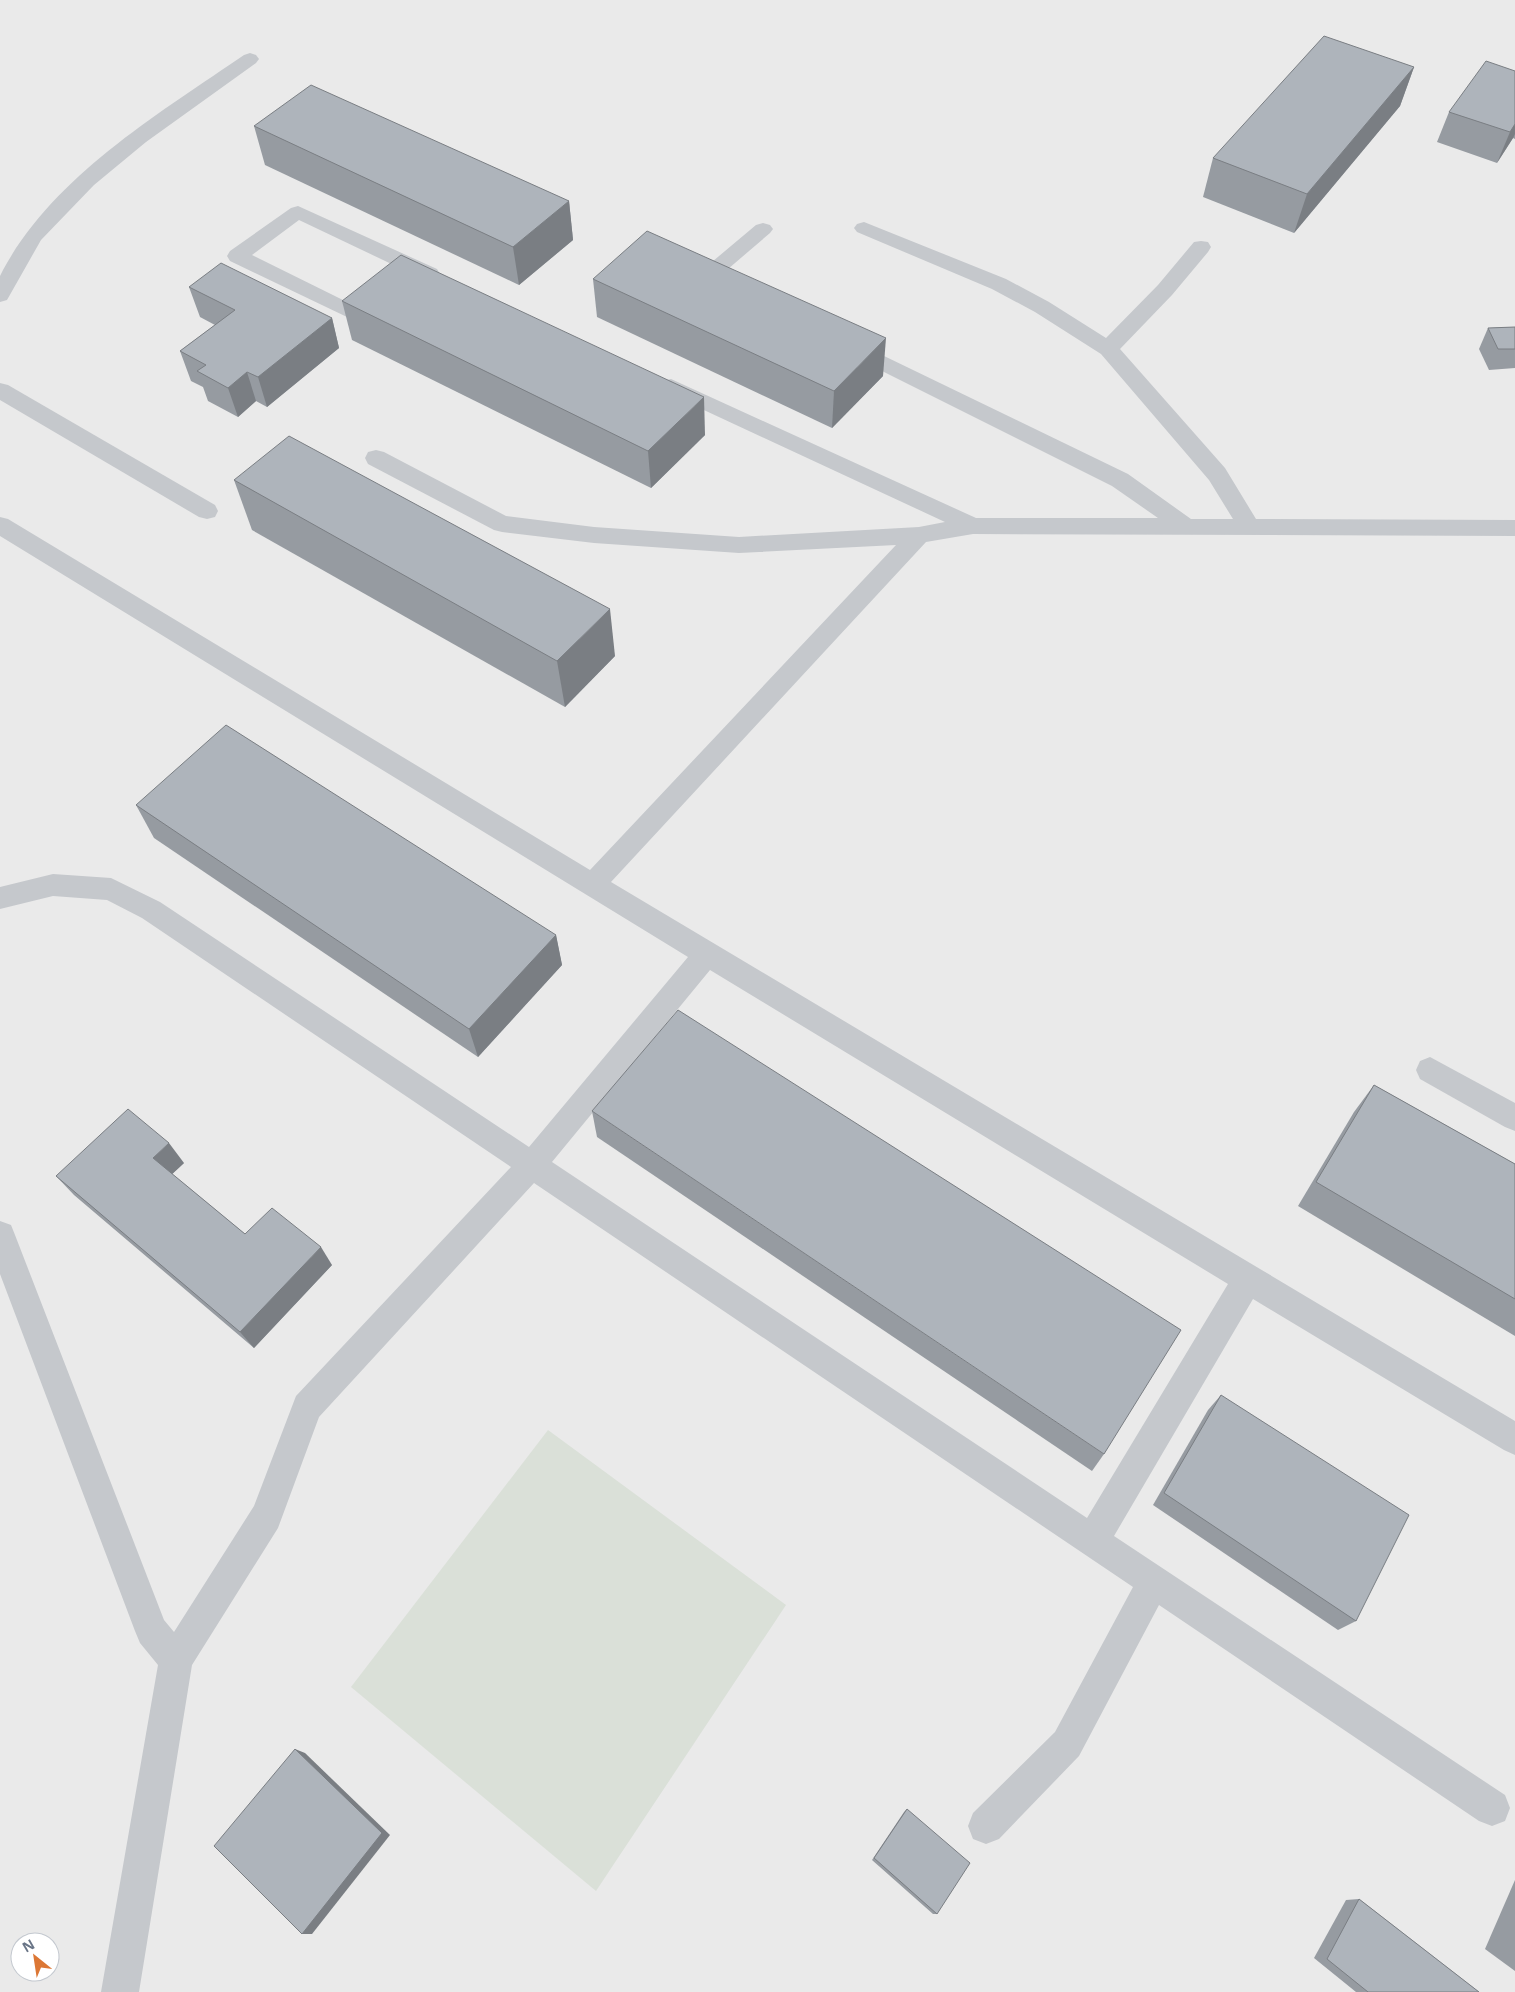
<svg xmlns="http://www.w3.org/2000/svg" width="1515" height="1992" viewBox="0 0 1515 1992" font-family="'Noto Sans',sans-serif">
  <rect width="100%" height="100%" fill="#f9f9f7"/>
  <path fill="#eaeaea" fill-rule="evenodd" d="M0 0H1515V1992H0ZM20 1942H50V1972H20Z"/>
  <polygon fill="#dae0d8" points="548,1430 786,1605 596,1891 351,1687"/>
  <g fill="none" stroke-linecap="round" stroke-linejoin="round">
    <g fill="#c5c8cc" fill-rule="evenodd">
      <path d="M250 53 256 55 259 59 256 63 146 142 94 185 41 240 7 300 0 302V276L3 270C54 176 158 114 244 55Z"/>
      <path d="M298 206 437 269 440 274 437 279 430 281 423 279 299 220 252 255 345 301C356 292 366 281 380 285L383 290C376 301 359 313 347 317L230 261 227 256 230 251 291 208Z"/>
      <path d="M864 222 1006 279 1049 302 1106 338 1158 285 1194 242 1201 241 1208 242 1211 247 1208 252 1172 295 1120 349 1225 468 1256 519 1515 520V536L973 534 926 542 611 882 1515 1421V1455L1504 1450 1253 1299 1114 1536 1505 1795 1510 1808 1505 1821 1492 1826 1479 1821 1159 1605 1079 1756 999 1839 986 1844 973 1839 968 1826 973 1813 1055 1732 1133 1587 534 1183 319 1417 278 1528 192 1665 139 1992H101L158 1665 140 1643 135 1631 0 1274V1221L11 1225 15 1235 164 1620 174 1632 254 1506 296 1396 511 1167 142 918 107 900 53 896 0 909V887L53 874 111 878 160 902 529 1147 688 957 0 536V517L8 519 590 870 896 545 739 553 594 543 502 532 494 530 368 464 365 458 368 452 376 450 384 452 506 516 594 527 739 537 919 527 945 522 663 391 660 386 663 381 671 379 976 518H1158L1112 486 844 352 840 347 844 342 851 340 1128 474 1191 519H1233L1209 480 1101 354 1035 312 992 289 857 232 854 228 857 224ZM710 970 1228 1284 1087 1518 552 1162Z"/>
      <path d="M763 223 770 225 773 229 770 233 721 275 732 280 735 285 732 290C721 293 703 287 697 277L700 272 756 225Z"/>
      <polygon points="0,383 8,385 215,505 218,511 215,517 207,519 199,517 0,400"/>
      <polygon points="1430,1057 1515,1103 1515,1131 1505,1127 1420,1079 1416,1070 1420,1061"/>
    </g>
  </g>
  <g fill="#969ba1">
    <polygon points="1414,67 1400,106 1294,233 1203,197 1213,158"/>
    <polygon points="1515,71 1515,139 1513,138 1497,163 1437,142 1449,112"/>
    <polygon points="254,126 569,201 573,240 519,285 265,165"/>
    <polygon points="593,279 883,376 832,428 597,317"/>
    <polygon points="189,287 332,318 339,348 267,407 256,401 238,417 208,401 203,387 191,381 180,351 215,325 200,317"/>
    <polygon points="342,301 705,435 651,488 352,340"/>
    <polygon points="1515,327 1515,368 1489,370 1479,349 1488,328"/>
    <polygon points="234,480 615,656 565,707 252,530"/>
    <polygon points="136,805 556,935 562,965 478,1057 154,838"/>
    <polygon points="1374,1085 1515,1164 1515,1336 1298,1206 1354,1112"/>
    <polygon points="592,1111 1104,1454 1092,1471 597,1137"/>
    <polygon points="184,1163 172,1174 245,1234 332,1265 254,1348 74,1195 56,1176"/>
    <polygon points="1221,1395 1356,1621 1338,1630 1153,1505 1208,1410"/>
    <polygon points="907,1809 937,1914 933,1914 872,1860 904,1812"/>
    <polygon points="1515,1880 1515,1971 1485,1949"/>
    <polygon points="1359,1899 1479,1992 1356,1992 1314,1958 1346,1900"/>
  </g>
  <g fill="#7a7e83">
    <polygon points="1414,67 1400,106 1294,233 1307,194"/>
    <polygon points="1515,124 1515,134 1513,138 1497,163 1510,132"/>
    <polygon points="569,201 573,240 519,285 513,247"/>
    <polygon points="332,318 339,348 267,407 258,377"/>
    <polygon points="886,338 883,376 832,428 834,391"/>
    <polygon points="247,372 256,401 238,417 228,388"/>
    <polygon points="704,397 705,435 651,488 648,451"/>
    <polygon points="610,609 615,656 565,707 557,661"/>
    <polygon points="556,935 562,965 478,1057 469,1029"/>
    <polygon points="169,1143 184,1163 168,1178 153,1158"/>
    <polygon points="321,1247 332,1265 254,1348 240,1332"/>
    <polygon points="295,1749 305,1753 390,1835 312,1934 302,1934"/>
  </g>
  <g fill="#aeb4bb" stroke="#7a7e83">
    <polygon points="1324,36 1414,67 1307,194 1213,158"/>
    <polygon points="1486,61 1515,71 1515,124 1510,132 1449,112"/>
    <polygon points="311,85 569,201 513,247 254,126"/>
    <polygon points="647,231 886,338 834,391 593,279"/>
    <polygon points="401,255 704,397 648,451 342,301"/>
    <polygon points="221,263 332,318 258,377 247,372 228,388 197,371 206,365 180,351 235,310 189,287"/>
    <polygon points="1515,327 1515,349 1498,349 1488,328"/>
    <polygon points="289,436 610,609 557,661 234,480"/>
    <polygon points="226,725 556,935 469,1029 136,805"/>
    <polygon points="678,1010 1181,1330 1104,1454 592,1111"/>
    <polygon points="1374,1085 1515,1164 1515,1299 1316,1182"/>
    <polygon points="128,1109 169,1143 153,1158 245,1234 272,1208 321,1247 240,1332 56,1176"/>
    <polygon points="1221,1395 1409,1515 1356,1621 1164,1493"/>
    <polygon points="295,1749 382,1833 302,1934 214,1846"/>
    <polygon points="907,1809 970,1863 937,1914 874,1858"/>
    <polygon points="1359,1899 1479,1992 1368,1992 1327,1959"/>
  </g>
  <g transform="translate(35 1957) rotate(330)"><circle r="24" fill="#ffffff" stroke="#c3c8cf"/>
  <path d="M0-4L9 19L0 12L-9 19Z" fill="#dc7735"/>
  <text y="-8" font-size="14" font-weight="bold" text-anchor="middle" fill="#6a7587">N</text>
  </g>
</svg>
